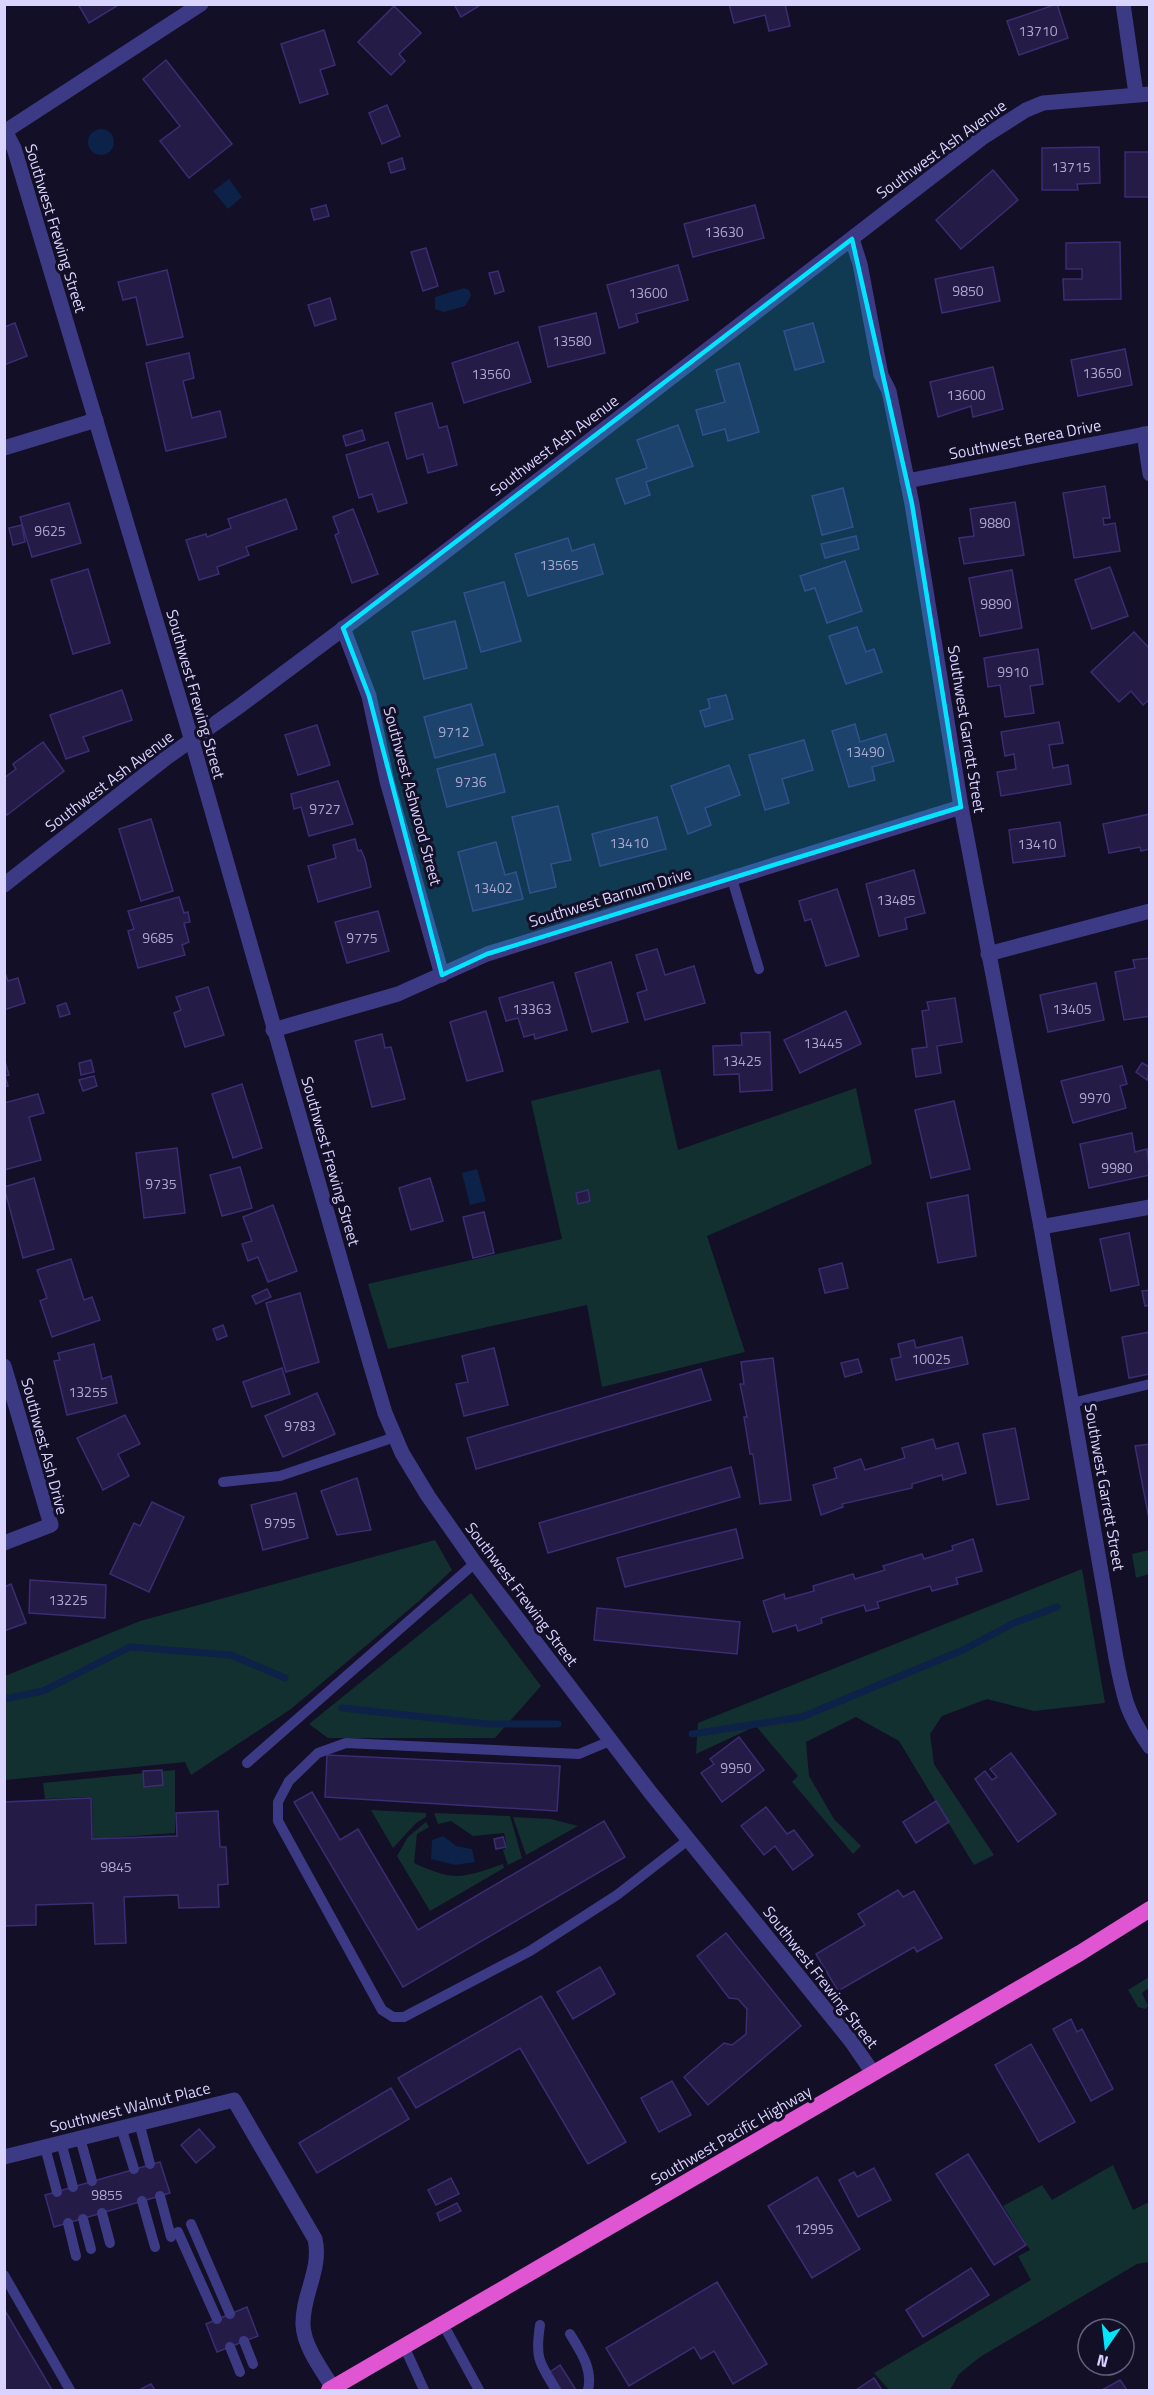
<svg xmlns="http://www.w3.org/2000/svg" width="1154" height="2395" viewBox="0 0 1154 2395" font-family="'Titillium Web',sans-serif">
  <rect width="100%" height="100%" fill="#130f26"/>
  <g fill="#12302f">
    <polygon points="660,1069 678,1150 856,1088 872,1164 707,1236 745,1352 602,1387 587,1305 388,1349 368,1284 562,1239 531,1101"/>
    <polygon points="435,1540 452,1570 419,1601 291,1709 191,1775 185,1762 5,1780 5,1676 140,1621"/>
    <polygon points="1149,1550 1149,1574 1136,1578 1132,1554"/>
    <polygon points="1082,1569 1105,1703 1034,1711 987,1699 942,1716 930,1734 934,1764 994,1855 974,1865 899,1741 856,1717 806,1742 809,1776 834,1819 861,1846 853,1854 792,1782 798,1776 756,1726 696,1754 698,1723"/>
    <polygon points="471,1593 541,1686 495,1738 328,1738 309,1724"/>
    <polygon points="175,1770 175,1833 93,1839 92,1797 45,1799 43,1783"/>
    <polygon points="371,1810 426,1813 426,1817 416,1823 393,1848"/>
    <polygon points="434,1813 510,1816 522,1858 508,1865 503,1850 507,1847 504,1833 473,1836 451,1821 438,1824"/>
    <polygon points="513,1817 551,1819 578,1826 526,1855"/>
    <path d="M426 1822 429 1827 417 1834 414 1863C455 1882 462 1878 503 1864L504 1868 430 1911 397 1856 408 1837Z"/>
    <polygon points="1149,1977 1149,1988 1142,1993 1148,2006 1145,2009 1138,2007 1128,1990"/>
    <polygon points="1113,2165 1133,2210 1149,2202 1149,2262 1137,2264 980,2357 959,2374 950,2390 889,2390 874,2373 1031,2280 1018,2256 1030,2250 1003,2206 1042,2185 1052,2200"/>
  </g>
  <g fill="#0c2248">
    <circle cx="101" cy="142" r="13"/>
    <polygon points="229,179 242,197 228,209 213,191"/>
    <polygon points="464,288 469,290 471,296 465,306 444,312 435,309 435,297"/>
    <polygon points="477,1169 486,1201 470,1205 462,1173"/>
    <polygon points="443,1836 456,1846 472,1849 475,1862 455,1865 431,1859 432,1840"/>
  </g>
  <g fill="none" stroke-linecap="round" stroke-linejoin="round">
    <g stroke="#0c2248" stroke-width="7">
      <polyline points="4,1699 43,1691 130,1647 231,1655 285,1678"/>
      <polyline points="342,1708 488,1724 558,1724"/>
      <polyline points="692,1734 802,1717 963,1650 1014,1623 1057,1607"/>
    </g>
  </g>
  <g fill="#241b47" stroke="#3b2d73" stroke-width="1.5">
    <polygon points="78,4 120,4 89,23"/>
    <polygon points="454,4 482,4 461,17"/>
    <polygon points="729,4 785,4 790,26 769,31 765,15 734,23"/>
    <polygon points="1057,4 1068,38 1019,55 1007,21"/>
    <polygon points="394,6 421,33 399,54 405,61 391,75 358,42"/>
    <polygon points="324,30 335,65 320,70 328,94 300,103 281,44"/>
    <polygon points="166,60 232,144 189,178 160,141 180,126 143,79"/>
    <polygon points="387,105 400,136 382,144 369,113"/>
    <polygon points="1099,147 1100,183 1077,184 1078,190 1042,190 1042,148"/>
    <rect x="1125" y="152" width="25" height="45"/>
    <polygon points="402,158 405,169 391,173 388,163"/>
    <polygon points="993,170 1018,200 961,249 936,220"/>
    <polygon points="326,205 329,216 314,220 311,209"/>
    <polygon points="755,205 764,238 693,257 684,224"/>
    <polygon points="1120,242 1121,299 1064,300 1063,279 1082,279 1082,269 1066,269 1066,243"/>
    <polygon points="426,248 438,286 423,291 411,252"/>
    <polygon points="678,265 688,300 636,314 638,322 619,328 607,285"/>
    <polygon points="993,267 1000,301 942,313 935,279"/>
    <polygon points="167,270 183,337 147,345 136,297 123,300 118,282"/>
    <polygon points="498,271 504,291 495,294 489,273"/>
    <polygon points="330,298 336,319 315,326 308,305"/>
    <polygon points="596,313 605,353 548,367 539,327"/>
    <polygon points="15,323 27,356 4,365 4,327"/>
    <polygon points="813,323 824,362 795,370 784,331"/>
    <polygon points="518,342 531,382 464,403 452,363"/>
    <polygon points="1125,349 1132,385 1078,396 1071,360"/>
    <polygon points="189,353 194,378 183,381 192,418 220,411 226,437 166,451 146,363"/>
    <polygon points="739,363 759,432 728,441 725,429 703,435 696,410 725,402 716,370"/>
    <polygon points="993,367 1003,409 973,417 971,406 938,417 930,382"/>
    <polygon points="432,403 439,428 447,426 457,465 428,473 423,454 407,459 395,413"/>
    <polygon points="678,425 693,466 646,482 650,495 625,504 616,479 647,468 637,440"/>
    <polygon points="362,430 365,440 346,446 343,436"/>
    <polygon points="388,442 407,503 378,512 372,494 359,498 346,455"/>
    <polygon points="1105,486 1110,518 1103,518 1104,525 1115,523 1120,551 1074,558 1063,493"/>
    <polygon points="843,488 853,527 822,535 812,496"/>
    <polygon points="286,499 297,529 246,547 249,555 217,567 219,574 199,580 186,540 206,534 207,537 231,528 228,519"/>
    <polygon points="1015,502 1024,555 964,564 959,538 974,536 970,509"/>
    <polygon points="69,503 81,543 32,557 20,517"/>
    <polygon points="353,509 378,574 352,583 335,535 339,533 333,517"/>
    <polygon points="22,525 25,542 13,545 9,528"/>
    <polygon points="856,536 859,549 825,558 821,544"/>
    <polygon points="568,538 572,551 594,544 603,574 528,596 515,554"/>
    <polygon points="845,561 862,611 827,623 815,588 805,591 800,576"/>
    <polygon points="1110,567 1128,616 1092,629 1075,580"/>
    <polygon points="88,569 110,643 73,654 51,580"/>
    <polygon points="1012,570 1022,628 980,636 969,578"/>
    <polygon points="504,582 521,641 481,652 464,593"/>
    <polygon points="455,621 467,668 424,679 412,632"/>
    <polygon points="857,627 866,652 874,649 882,672 846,684 829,636"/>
    <polygon points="1134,632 1150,649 1150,699 1143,705 1131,691 1119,702 1091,672"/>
    <polygon points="1038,649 1043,684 1030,686 1034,713 1005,717 1000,685 988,687 984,658"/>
    <polygon points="122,690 132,720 83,737 89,751 66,759 50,715"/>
    <polygon points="726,695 733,719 705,727 700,711 710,708 708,699"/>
    <polygon points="471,704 483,745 435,758 424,717"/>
    <polygon points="1059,722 1063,743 1049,745 1053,768 1068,765 1071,784 1001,796 997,772 1016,769 1014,754 1005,756 1001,732"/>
    <polygon points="855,724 860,742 886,734 894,761 872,767 875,780 849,787 832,731"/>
    <polygon points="317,725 330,765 298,775 285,735"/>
    <polygon points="804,740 813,770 782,779 789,803 765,810 749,755"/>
    <polygon points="43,742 64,771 7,815 4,811 4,778 16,769 13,764"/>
    <polygon points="495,754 505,792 447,807 437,769"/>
    <polygon points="729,765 740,795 705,808 711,825 688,834 671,786"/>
    <polygon points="338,781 353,824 309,836 301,807 294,809 291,794"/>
    <polygon points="558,806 571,860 551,864 556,887 530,893 512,817"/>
    <polygon points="1150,814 1150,849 1141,851 1140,847 1109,853 1103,824"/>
    <polygon points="657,817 666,849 600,866 592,834"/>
    <polygon points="151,819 173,891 141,901 119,829"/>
    <polygon points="1060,822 1065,856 1013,863 1009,830"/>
    <polygon points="355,839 358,851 361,850 365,859 371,887 318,902 308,866 336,858 333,845"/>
    <polygon points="496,842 505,875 516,872 523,899 473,911 458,852"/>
    <polygon points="914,870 925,913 905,918 907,929 879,936 866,884"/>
    <polygon points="837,889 859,956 826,966 811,919 805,921 799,901"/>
    <polygon points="179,897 184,913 188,912 190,922 184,923 189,942 182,945 185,955 138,968 128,931 134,929 128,911"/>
    <polygon points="378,911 389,951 347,963 335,922"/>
    <polygon points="657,949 665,975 694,966 705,1003 645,1020 637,993 647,990 636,955"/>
    <polygon points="1150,958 1150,1016 1124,1020 1115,972 1135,968 1133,960"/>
    <polygon points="611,962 628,1022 592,1032 575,973"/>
    <polygon points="4,970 8,981 18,978 25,1003 4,1010"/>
    <polygon points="553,982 567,1030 535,1039 534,1034 524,1037 518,1018 506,1021 499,998"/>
    <polygon points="1096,983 1104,1020 1048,1032 1040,995"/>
    <polygon points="208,987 224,1035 185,1047 174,1013 181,1010 176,997"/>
    <polygon points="955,998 962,1042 937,1046 941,1073 916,1077 912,1049 927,1047 922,1011 929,1010 927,1002"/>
    <polygon points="66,1003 70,1014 60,1017 57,1006"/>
    <polygon points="486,1011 503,1071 467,1081 450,1022"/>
    <polygon points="846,1011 861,1044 800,1073 784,1040"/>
    <polygon points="770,1032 772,1090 740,1092 739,1074 714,1075 713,1046 742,1045 741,1033"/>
    <polygon points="382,1034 385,1048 391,1047 405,1099 372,1107 355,1041"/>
    <polygon points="4,1058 9,1075 5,1076 8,1086 4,1087"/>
    <polygon points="91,1060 94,1072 81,1075 79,1063"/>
    <polygon points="1142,1063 1150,1067 1147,1080 1136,1072"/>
    <polygon points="1122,1066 1127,1084 1120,1086 1126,1108 1073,1123 1061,1081"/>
    <polygon points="94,1076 97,1086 83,1091 79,1080"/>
    <polygon points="242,1084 262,1148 233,1158 212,1094"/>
    <polygon points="38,1094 44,1113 29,1117 41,1160 4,1170 4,1103"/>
    <polygon points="954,1101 970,1169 931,1178 915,1110"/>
    <polygon points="1132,1133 1135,1152 1147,1149 1150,1175 1089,1188 1080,1144"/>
    <polygon points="177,1148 185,1213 144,1218 136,1153"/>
    <polygon points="240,1167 252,1208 222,1216 210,1175"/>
    <polygon points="34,1178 54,1249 23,1258 4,1187"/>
    <polygon points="430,1178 443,1221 411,1230 399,1188"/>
    <polygon points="588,1190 590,1201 578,1204 576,1193"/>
    <polygon points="968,1195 976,1256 938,1263 927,1203"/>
    <polygon points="273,1205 297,1271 268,1282 258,1257 248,1261 242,1244 252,1241 243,1217"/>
    <polygon points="484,1212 494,1253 473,1258 463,1217"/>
    <polygon points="1129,1233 1139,1285 1111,1291 1100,1239"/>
    <polygon points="71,1259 84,1300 92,1297 100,1320 52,1337 40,1301 47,1298 37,1270"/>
    <polygon points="842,1263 848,1288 825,1293 819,1269"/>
    <polygon points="267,1289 271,1297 256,1304 252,1296"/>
    <polygon points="1150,1290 1150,1305 1145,1306 1142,1291"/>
    <polygon points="300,1293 319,1362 286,1372 266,1303"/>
    <polygon points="223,1325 227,1336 217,1340 213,1329"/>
    <polygon points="1150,1332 1150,1374 1129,1378 1122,1337"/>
    <polygon points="962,1337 968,1364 896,1380 891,1359 901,1357 898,1344 914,1340 916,1348"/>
    <polygon points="94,1344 102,1379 111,1376 117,1403 67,1415 54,1361 60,1360 58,1353"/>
    <polygon points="494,1348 508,1405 464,1416 456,1384 468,1382 462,1356"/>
    <polygon points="773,1358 791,1500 760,1504 753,1454 750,1454 744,1417 747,1417 740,1384 744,1384 741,1362"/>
    <polygon points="858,1359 862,1372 845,1377 841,1363"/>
    <polygon points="282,1368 290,1394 252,1407 243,1382"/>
    <polygon points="701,1369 711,1400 476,1469 467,1438"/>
    <polygon points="317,1393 335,1434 283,1457 265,1416"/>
    <polygon points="125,1415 140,1444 118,1454 129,1476 103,1490 77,1438"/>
    <polygon points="1015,1428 1029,1499 997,1505 983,1434"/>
    <polygon points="933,1439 936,1449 958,1443 966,1473 943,1480 942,1475 912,1484 912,1488 842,1504 843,1507 821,1515 813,1485 837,1478 834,1468 861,1459 865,1470 905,1458 902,1448"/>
    <polygon points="1150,1444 1150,1524 1135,1446"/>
    <polygon points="731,1467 740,1497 548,1553 539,1523"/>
    <polygon points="357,1478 371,1530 337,1535 321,1491"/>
    <polygon points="296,1493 308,1538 263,1550 251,1505"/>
    <polygon points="152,1502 184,1517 149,1592 110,1574 134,1523 140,1526"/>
    <polygon points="736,1529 743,1558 625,1587 617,1558"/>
    <polygon points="973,1539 982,1571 956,1578 958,1584 932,1591 930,1586 877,1602 879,1608 866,1611 864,1605 821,1618 822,1623 798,1631 796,1625 773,1632 763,1601 784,1594 785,1599 814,1591 813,1586 853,1574 855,1579 885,1570 883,1566 922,1554 924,1559 953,1550 952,1546"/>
    <polygon points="30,1580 106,1585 105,1618 29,1613"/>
    <polygon points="11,1584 26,1623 4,1631 4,1587"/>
    <polygon points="597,1608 740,1622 737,1654 594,1640"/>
    <polygon points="739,1737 764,1770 722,1802 701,1773 714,1764 710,1759"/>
    <polygon points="1011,1753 1056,1814 1018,1842 975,1779 985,1771 992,1780 997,1777 990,1769"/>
    <polygon points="327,1755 560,1766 557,1811 325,1797"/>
    <polygon points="162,1770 163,1785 144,1787 143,1771"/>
    <polygon points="312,1792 340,1840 358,1829 418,1930 604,1821 625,1857 403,1987 294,1802"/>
    <polygon points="91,1798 92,1839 177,1836 176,1813 218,1811 220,1847 226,1847 228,1884 218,1885 219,1907 179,1908 178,1895 124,1897 126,1943 95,1944 93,1903 36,1905 36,1925 4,1926 4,1802"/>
    <polygon points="936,1801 949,1822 916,1843 903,1822"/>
    <polygon points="766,1807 787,1834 794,1830 813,1855 793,1870 775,1846 764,1855 741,1826"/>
    <polygon points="503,1837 506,1847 496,1849 494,1839"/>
    <polygon points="898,1890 903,1897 914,1891 942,1938 917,1952 914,1947 838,1991 816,1954 865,1925 858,1914"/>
    <polygon points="726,1933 801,2026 708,2105 684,2077 724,2043 732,2045 746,2034 747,2009 738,1999 729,1998 697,1956"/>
    <polygon points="600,1967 615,1994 573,2019 557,1992"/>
    <polygon points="541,1996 626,2142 588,2164 520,2048 416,2108 398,2078"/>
    <polygon points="1071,2019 1077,2032 1082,2029 1113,2089 1091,2101 1053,2029"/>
    <polygon points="1031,2044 1075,2122 1039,2142 995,2065"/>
    <polygon points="672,2081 691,2115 659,2132 641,2098"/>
    <polygon points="391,2088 409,2119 317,2173 299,2143"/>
    <polygon points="199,2129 215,2147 196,2163 181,2145"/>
    <polygon points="968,2154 1026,2245 994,2265 936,2174"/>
    <polygon points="160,2162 170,2193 54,2227 45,2195"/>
    <polygon points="874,2168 891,2200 858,2217 839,2180 854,2172 857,2177"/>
    <polygon points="817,2177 860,2249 812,2278 768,2206"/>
    <polygon points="451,2178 459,2194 436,2205 428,2190"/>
    <polygon points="457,2203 461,2211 440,2221 437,2213"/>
    <polygon points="971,2268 989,2295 923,2337 906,2310"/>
    <polygon points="717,2282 767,2364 733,2384 714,2351 701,2359 694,2347 629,2386 606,2348"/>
    <polygon points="247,2307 258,2336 217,2352 206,2324"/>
    <polygon points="4,2309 52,2390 4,2390"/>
    <polygon points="560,2365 576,2390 561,2390 550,2372"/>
    <polygon points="874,2378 882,2390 856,2390"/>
    <polygon points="1120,2380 1127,2390 1102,2390"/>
    <polygon points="151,2384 155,2390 139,2390"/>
  </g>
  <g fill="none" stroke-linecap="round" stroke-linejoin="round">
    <g stroke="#3d3a85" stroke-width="10">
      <polyline points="732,879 759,969"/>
      <polyline points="1072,1403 1150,1384"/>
      <polyline points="223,1482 280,1476 395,1437"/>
      <polyline points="610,1741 579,1754 346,1743 318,1753 289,1781 278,1802 278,1821 382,2010 393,2017 404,2017 530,1951 617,1895 688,1840"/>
      <polyline points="247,1763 475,1563"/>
      <polyline points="121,2127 134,2169"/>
      <polyline points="141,2130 150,2164"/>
      <polyline points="80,2138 92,2181"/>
      <polyline points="61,2142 73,2187"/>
      <polyline points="45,2147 57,2192"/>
      <polyline points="160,2196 171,2237"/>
      <polyline points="142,2201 155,2247"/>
      <polyline points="102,2213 110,2243"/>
      <polyline points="83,2219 91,2249"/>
      <polyline points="68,2223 76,2256"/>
      <polyline points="191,2224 230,2314"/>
      <polyline points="178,2232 217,2319"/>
      <polyline points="4,2275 70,2390"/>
      <polyline points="443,2324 479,2390"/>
      <path d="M540 2325C535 2359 539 2362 556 2390"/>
      <path d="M570 2334C581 2352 593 2369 588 2390"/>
      <polyline points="244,2341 253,2364"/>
      <polyline points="404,2346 424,2390"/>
      <polyline points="230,2347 240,2372"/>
    </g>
    <g stroke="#3d3a85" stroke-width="15">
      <polyline points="1123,4 1136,94"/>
      <polyline points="5,131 14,148 192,741 370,1363 385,1413 402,1453 428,1496 475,1563 650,1792 851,2041 873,2073"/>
      <polyline points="4,132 201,4"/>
      <path d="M852 239 860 264 881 375 889 391 912 504 961 807 1041 1227 1116 1658C1124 1698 1126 1712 1150 1747"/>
      <polyline points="1144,434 1150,474"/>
      <polyline points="4,448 96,420"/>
      <polyline points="907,481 1150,433"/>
      <polyline points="343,628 369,696 387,781 442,975"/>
      <polyline points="4,885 166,758 241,705 419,572 982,138 1026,110 1043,103 1150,94"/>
      <polyline points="988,954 1150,911"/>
      <polyline points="273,1030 398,994 487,954 961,807"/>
      <polyline points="1041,1227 1150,1207"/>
      <polyline points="4,1366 51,1525 4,1543"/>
      <path d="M4 2157 234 2100 315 2239C322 2269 302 2295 303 2325 304 2347 322 2370 333 2388"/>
    </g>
    <polyline stroke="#e055d1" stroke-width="16" points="329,2390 1080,1953 1150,1909"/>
  </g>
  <path fill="#00e5ff" fill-opacity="0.2" stroke="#00e5ff" stroke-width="4.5" stroke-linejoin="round" d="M852 239 912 504 961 807 487 954 442 975 369 696 343 628Z"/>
  <g text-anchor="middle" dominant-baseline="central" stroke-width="6" stroke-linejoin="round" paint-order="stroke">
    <g font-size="14" fill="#aca6d1">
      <text x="1038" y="30">13710</text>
      <text x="1071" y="166">13715</text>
      <text x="724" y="231">13630</text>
      <text x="968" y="290">9850</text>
      <text x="648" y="292">13600</text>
      <text x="572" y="340">13580</text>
      <text x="1102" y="372">13650</text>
      <text x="491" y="373">13560</text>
      <text x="966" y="394">13600</text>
      <text x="995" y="522">9880</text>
      <text x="50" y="530">9625</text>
      <text x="559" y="564">13565</text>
      <text x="996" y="603">9890</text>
      <text x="1013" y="671">9910</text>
      <text x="454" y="731">9712</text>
      <text x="865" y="751">13490</text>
      <text x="471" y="781">9736</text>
      <text x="325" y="808">9727</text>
      <text x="629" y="842">13410</text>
      <text x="1037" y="843">13410</text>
      <text x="493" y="887">13402</text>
      <text x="896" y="899">13485</text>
      <text x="158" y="937">9685</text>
      <text x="362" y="937">9775</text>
      <text x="532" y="1008">13363</text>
      <text x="1072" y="1008">13405</text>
      <text x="823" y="1042">13445</text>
      <text x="742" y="1060">13425</text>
      <text x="1095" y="1097">9970</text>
      <text x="1117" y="1167">9980</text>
      <text x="161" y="1183">9735</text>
      <text x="931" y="1358">10025</text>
      <text x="88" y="1391">13255</text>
      <text x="300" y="1425">9783</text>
      <text x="280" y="1522">9795</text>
      <text x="68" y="1599">13225</text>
      <text x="736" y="1767">9950</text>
      <text x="116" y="1866">9845</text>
      <text x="107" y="2194">9855</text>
      <text x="814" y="2228">12995</text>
    </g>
    <g font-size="16" fill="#d9d4ff" stroke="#130f26">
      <text transform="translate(941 149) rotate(-36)">Southwest Ash Avenue</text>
      <text transform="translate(56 228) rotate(73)">Southwest Frewing Street</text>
      <text transform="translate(1025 439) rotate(-11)">Southwest Berea Drive</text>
      <text transform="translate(554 445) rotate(-37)">Southwest Ash Avenue</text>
      <text transform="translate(196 694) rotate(74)">Southwest Frewing Street</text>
      <text transform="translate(967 729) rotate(81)">Southwest Garrett Street</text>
      <text transform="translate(109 781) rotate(-37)">Southwest Ash Avenue</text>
      <text transform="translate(413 796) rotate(75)">Southwest Ashwood Street</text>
      <text transform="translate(610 897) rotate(-17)">Southwest Barnum Drive</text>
      <text transform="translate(331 1161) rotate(74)">Southwest Frewing Street</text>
      <text transform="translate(45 1446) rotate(75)">Southwest Ash Drive</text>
      <text transform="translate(1105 1487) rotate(80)">Southwest Garrett Street</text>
      <text transform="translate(522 1594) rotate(53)">Southwest Frewing Street</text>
      <text transform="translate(821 1977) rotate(52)">Southwest Frewing Street</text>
      <text transform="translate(130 2107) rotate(-14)">Southwest Walnut Place</text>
      <text transform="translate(731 2135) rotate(-30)">Southwest Pacific Highway</text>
    </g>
  </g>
  <rect width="1154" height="2395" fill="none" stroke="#d9d4ff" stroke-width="12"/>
  <g transform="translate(1106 2347) rotate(194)"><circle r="28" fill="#130f26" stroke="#625e7d" stroke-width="1.5"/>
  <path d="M0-4.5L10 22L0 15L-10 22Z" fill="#00e5ff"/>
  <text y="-9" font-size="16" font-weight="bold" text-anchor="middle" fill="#d9d4ff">N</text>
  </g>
</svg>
